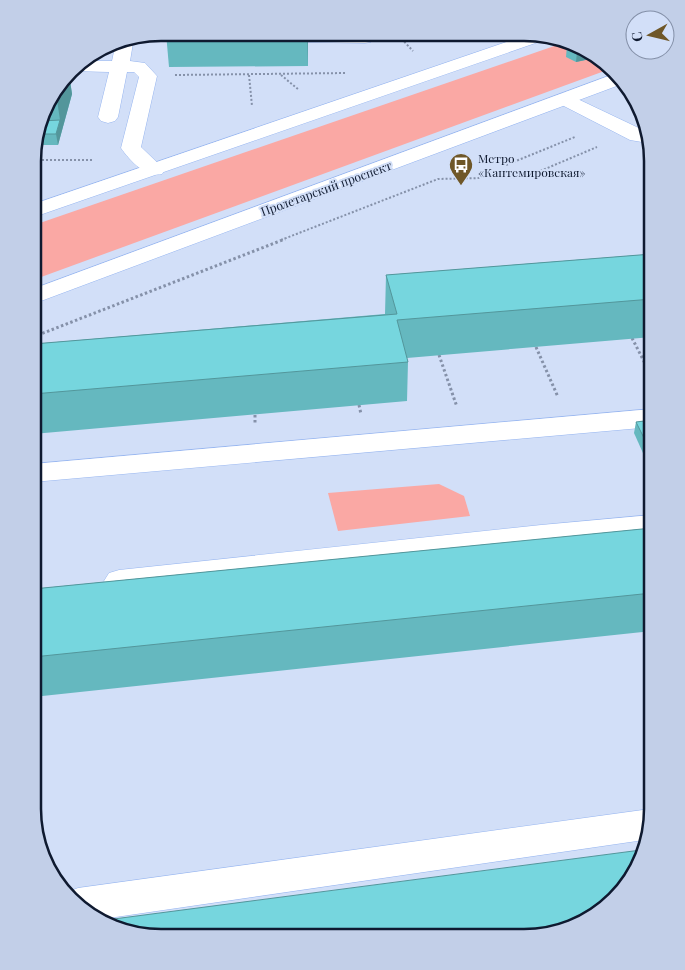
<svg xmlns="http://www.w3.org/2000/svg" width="685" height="970" viewBox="0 0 685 970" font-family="'Playfair Display',serif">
  <rect width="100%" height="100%" fill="#d2dff8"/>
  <g fill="#faa8a4">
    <polygon points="563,43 602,59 610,69 33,280 34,225"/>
    <polygon points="439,484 464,496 470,516 338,531 328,493"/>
  </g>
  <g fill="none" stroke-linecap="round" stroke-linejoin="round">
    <g stroke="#96b5f0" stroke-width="1">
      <g id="minor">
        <polygon points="307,33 374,33 371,42 365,43 302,42 299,38 302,34"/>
        <path d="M134 37 130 61 145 63 157 76 141 147 165 170 162 174C146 178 130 161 121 148L139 77 134 72H127L118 117 115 121 108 123 101 121 98 117 109 72 72 71 83 61H112L116 42Z"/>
        <polygon points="565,93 645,131 648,143 630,140 558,103 556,99 558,95"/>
        <polygon points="652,409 652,427 33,482 33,464"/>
        <polygon points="652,515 652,535 541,545 119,592 109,589 104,581 109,573 119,570 541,525"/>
        <polygon points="650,809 652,809 652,817 644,840 102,919 83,911 68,892 78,888"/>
      </g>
    </g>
    <g stroke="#96b5f0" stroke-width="1">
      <g id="major">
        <polygon points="530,34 540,34 550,38 34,217 34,204"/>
        <polygon points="614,74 622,84 33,304 33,289"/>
      </g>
    </g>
    <g stroke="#8591a9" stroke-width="2" stroke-dasharray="2 2" stroke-linecap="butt">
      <polyline points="396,33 413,51"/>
      <polyline points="175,75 346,73"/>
      <polyline points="249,75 252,106"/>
      <polyline points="281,75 299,90"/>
      <polyline points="34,160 92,160"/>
      <polyline points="506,165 575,137"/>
      <polyline points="281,240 438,179 526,177 597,147"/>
    </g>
    <g stroke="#8591a9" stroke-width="3" stroke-dasharray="2.5 2.5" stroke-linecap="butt">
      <polyline points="33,337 285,239"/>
      <polyline points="632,338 652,377"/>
      <polyline points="536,347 558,397"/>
      <polyline points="439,355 457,407"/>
      <polyline points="359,405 361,414"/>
      <polyline points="255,415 255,424"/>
    </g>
    <use href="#minor" fill="#fff" fill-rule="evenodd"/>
    <use href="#major" fill="#fff" fill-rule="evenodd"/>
  </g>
  <g fill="#65b8bf">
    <polygon points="166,33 308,33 308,66 169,67"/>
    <polygon points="567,45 591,55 590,59 576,62 566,57"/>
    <polygon points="69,74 72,94 58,145 34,145 50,97"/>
    <polygon points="652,254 652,337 407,358 408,362 407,401 33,434 33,344 385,314 386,275"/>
    <polygon points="652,420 652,461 647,462 634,433 636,422"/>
    <polygon points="652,528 652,631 33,697 33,589"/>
  </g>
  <g fill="#53969b">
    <polygon points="307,33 308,33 308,66"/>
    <polygon points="582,51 591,55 590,59 576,62 577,52"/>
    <polygon points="69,74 72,94 58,145 56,134 60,120 56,93 57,89"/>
  </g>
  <g fill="#76d6de" stroke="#53969b">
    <polygon points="568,45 582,51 577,52 568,47"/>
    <polygon points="60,120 56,134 37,134 42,121"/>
    <polygon points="652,254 652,299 397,320 408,362 33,394 33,344 397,314 386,275"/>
    <polygon points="652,420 652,450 650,450 636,422"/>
    <polygon points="652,528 652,593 33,657 33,589"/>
    <polygon points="641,850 631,880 580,924 524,938 145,936 106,920"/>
  </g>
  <defs>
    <g id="bus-pin" transform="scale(1.25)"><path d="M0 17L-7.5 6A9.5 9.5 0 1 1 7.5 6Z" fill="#6f5728" stroke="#d2dff8"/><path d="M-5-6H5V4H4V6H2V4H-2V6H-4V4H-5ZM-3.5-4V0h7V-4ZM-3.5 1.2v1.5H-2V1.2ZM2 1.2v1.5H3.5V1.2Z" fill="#fff"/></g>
  </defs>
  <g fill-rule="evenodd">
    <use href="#bus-pin" x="461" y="165"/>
  </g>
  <g text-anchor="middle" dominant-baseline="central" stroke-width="4" stroke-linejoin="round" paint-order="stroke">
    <g font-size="12" fill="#0f1a30" stroke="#d2dff8" text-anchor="start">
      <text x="478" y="158">Метро<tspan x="478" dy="14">«Кантемировская»</tspan></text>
    </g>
    <g font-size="12" fill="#0f1a30" stroke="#d2dff8">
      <text transform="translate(326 188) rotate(-20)">Пролетарский проспект</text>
    </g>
  </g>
  <path d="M0 0H685V970H0ZM161 41H524A120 120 0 0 1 644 161V809A120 120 0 0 1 524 929H161A120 120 0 0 1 41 809V161A120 120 0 0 1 161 41Z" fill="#c2cfe8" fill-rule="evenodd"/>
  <path fill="none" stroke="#0f1a30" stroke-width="2.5" d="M161 41H524A120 120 0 0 1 644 161V809A120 120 0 0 1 524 929H161A120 120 0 0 1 41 809V161A120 120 0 0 1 161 41Z"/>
  <g transform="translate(650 35) rotate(262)"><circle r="24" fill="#d2dff8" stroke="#8490a8"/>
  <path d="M0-4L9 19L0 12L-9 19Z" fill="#6f5728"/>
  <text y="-8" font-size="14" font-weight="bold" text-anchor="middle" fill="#0f1a30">С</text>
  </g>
</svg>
